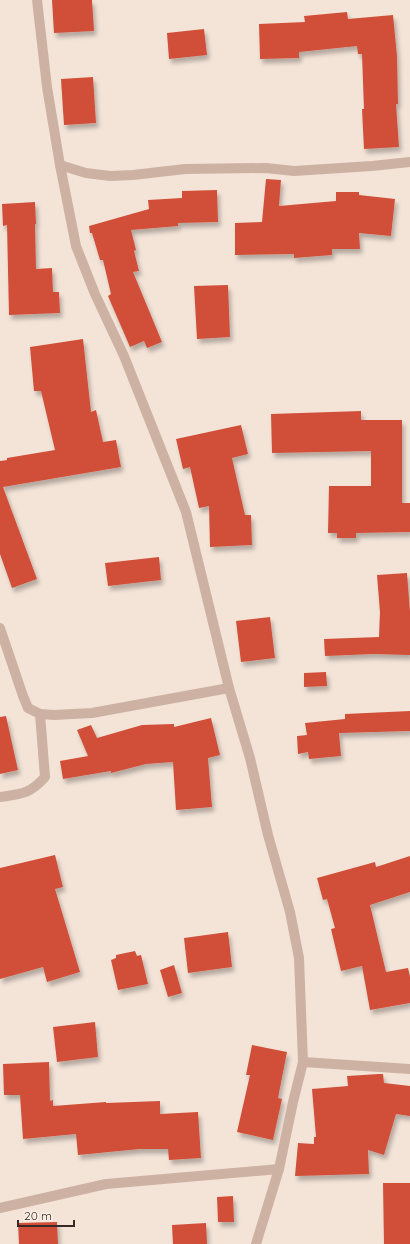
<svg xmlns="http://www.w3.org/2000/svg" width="410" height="1244" viewBox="0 0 410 1244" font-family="Quicksand,sans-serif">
  <defs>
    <filter id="shadow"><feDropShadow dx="2.5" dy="4.5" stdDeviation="2" flood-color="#0004"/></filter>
  </defs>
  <rect width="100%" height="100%" fill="#f4e4d8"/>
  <g fill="#d14f39" filter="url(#shadow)">
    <polygon points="52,0 92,0 94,31 54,33"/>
    <polygon points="347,12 348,19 393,15 397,56 398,104 396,104 399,147 364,149 362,109 364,109 362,54 358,54 357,46 299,52 299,58 260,59 259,24 305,22 304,16"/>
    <polygon points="204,29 207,55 169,59 167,33"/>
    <polygon points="93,77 96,123 64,125 61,79"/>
    <polygon points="266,179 281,180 279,206 336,201 336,192 359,192 359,195 395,199 391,236 359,233 360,249 332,249 332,255 294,258 294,254 235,255 235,223 262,222"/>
    <polygon points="217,190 218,222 178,223 178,226 131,230 136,250 134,251 139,271 133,272 162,342 147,348 144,341 130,347 108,296 111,294 103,260 100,260 92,233 90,233 89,226 149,209 148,200 182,198 182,191"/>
    <polygon points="35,202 36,224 35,224 36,269 52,268 53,292 59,292 60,313 9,315 7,225 3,226 2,204"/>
    <polygon points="228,285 230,337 197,339 194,286"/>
    <polygon points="83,339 91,412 96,410 103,442 116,440 121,467 3,487 37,579 12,588 0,554 0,461 7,460 7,458 55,450 41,391 34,391 30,347"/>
    <polygon points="361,411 361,420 402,420 402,503 410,503 410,532 356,533 356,538 337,538 337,533 328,533 329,486 371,486 371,451 272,453 271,414"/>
    <polygon points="241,425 248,454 232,458 245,515 251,515 252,545 210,547 209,506 199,508 190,467 183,469 176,439"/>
    <polygon points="159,557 161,580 108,586 105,563"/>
    <polygon points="407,573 410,612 410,655 373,654 325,656 324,639 379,637 380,612 377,575"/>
    <polygon points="270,617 275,658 241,662 236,621"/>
    <polygon points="326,672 327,686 304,687 304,673"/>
    <polygon points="410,711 410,731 339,733 341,756 309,759 308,752 298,754 297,736 307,735 305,723 345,719 345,714"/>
    <polygon points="6,716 18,770 0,774 0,717"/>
    <polygon points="211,718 220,755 208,758 212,807 176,810 173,762 146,764 111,773 111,771 63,779 60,761 88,756 77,730 91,725 97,738 142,725 174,724 174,727"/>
    <polygon points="55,855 63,887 55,889 80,972 47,982 43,967 0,979 0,868"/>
    <polygon points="410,856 410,892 370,905 386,972 408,968 410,977 410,1003 370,1010 362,966 341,971 331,929 335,928 327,899 323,900 317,878 375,862 376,867"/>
    <polygon points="228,932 232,967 188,973 184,938"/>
    <polygon points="135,951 137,956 141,955 148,984 118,990 111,960 116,958 116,955"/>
    <polygon points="174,965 182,993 168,997 160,970"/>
    <polygon points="95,1022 98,1057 57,1062 53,1027"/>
    <polygon points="252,1045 287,1052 278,1098 282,1099 273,1140 237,1132 250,1075 246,1075"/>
    <polygon points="49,1062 50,1101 53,1100 53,1106 106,1102 106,1103 160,1101 160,1114 198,1112 201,1158 169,1160 168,1149 140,1149 78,1155 76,1134 23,1139 20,1095 4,1095 3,1064"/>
    <polygon points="379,1074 383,1074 384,1083 410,1086 410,1116 396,1114 384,1155 368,1150 369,1174 295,1176 298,1143 314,1144 314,1137 316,1137 312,1089 348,1086 347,1076"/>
    <polygon points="383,1183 410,1183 410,1244 384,1244"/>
    <polygon points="233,1196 234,1222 218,1222 217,1197"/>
    <polygon points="57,1222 58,1244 19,1244 18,1223"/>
    <polygon points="206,1223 207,1244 173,1244 172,1225"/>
  </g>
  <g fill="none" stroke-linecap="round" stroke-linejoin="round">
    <g stroke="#cdb2a3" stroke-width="10">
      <polyline points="37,0 47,87 60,165 76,246 95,294 124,356 186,512 229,688 250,758 268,835 290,912 299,958 303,1062 293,1102 279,1169 256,1244"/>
      <polyline points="60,165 86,173 110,176 133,175 185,169 266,168 294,171 372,166 410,162"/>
      <polyline points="0,628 23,696 28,708 40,714 54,715 92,713 229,688"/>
      <path d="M0 797C22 794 30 794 45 777L40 714"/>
      <polyline points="303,1062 410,1069"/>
      <polyline points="0,1208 106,1184 279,1169"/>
    </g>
  </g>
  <path d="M18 1220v6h56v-6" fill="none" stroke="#372a26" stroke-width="2"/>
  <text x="24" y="1220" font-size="12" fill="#372a26" stroke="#fbefe5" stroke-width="3" paint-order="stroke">20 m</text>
</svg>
